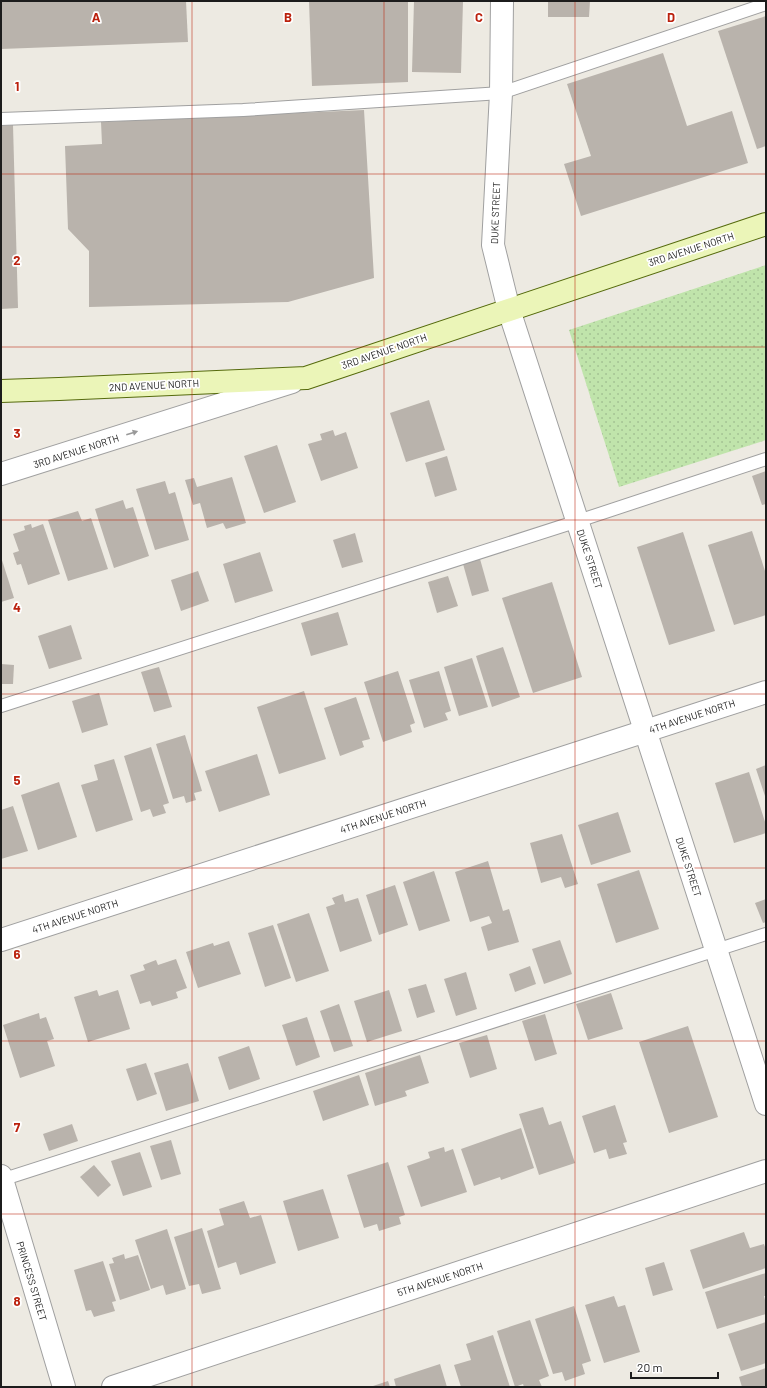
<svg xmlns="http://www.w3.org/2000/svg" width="767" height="1388" viewBox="0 0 767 1388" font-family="Barlow,sans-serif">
  <defs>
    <pattern id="garden-dots" width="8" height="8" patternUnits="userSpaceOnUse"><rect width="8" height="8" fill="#c0e4ab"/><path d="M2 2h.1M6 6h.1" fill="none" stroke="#a4c393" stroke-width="1.8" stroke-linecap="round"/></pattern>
  </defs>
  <rect width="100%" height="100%" fill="#edeae2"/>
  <polygon fill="url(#garden-dots)" points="766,265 766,440 619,487 569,330"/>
  <g fill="#b9b3ac">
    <polygon points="1,1 186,1 188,42 1,49"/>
    <polygon points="309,1 408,1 408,82 312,86"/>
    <polygon points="414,1 463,1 461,73 412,72"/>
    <polygon points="548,1 590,1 589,17 548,17"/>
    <polygon points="766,16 766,146 757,149 718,31"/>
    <polygon points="663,53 687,126 732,111 748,163 581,216 564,164 591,156 567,84"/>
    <polygon points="364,110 374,278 288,302 89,307 89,251 68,229 65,146 102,144 101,122"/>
    <polygon points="13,125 18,308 1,309 1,126"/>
    <polygon points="429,400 445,450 406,462 390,413"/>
    <polygon points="333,430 335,436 346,432 358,468 321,481 308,444 322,440 320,434"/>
    <polygon points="277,445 296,502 264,513 244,456"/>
    <polygon points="447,456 457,490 435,497 425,463"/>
    <polygon points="766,471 766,504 762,505 752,476"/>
    <polygon points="232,477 246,523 226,529 223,523 207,528 200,503 193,505 185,480 194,478 197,487"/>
    <polygon points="165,481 169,494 175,492 189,540 155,550 136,489"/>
    <polygon points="123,500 126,509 133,507 149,556 114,568 95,509"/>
    <polygon points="78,511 82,521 91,518 108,569 68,581 48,520"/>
    <polygon points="31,524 32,528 43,524 60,574 28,585 21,564 17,565 13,553 19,551 13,534 25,530 24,526"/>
    <polygon points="752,531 766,574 766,615 734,625 708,545"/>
    <polygon points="683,532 715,631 669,645 637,547"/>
    <polygon points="355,533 363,562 342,568 333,540"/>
    <polygon points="260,552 273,591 235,603 223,564"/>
    <polygon points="1,557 14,598 1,602"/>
    <polygon points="480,559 489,591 472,596 463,564"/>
    <polygon points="198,571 209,601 181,611 171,580"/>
    <polygon points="448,576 458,606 437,613 428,582"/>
    <polygon points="552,582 582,677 533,693 502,598"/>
    <polygon points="338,612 348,645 311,656 301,623"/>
    <polygon points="71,625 82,659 49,669 38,636"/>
    <polygon points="503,647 520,697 492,707 476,656"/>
    <polygon points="472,658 488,707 459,716 444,667"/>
    <polygon points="1,664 14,665 13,684 1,684"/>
    <polygon points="159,667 172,707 154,712 141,672"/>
    <polygon points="398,671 415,723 410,725 412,732 383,742 364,682"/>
    <polygon points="439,671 451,711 445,713 448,720 424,728 409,680"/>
    <polygon points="304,691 326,759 279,774 257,707"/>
    <polygon points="99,693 108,725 82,733 72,701"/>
    <polygon points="356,697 370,739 362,741 364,747 340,756 324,708"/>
    <polygon points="185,735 202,791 194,793 196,800 186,803 184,796 173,799 156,744"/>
    <polygon points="151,747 169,803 163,805 166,813 153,817 150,809 141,812 124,756"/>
    <polygon points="257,754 270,795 219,812 205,771"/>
    <polygon points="114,759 133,820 96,832 81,785 98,780 94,765"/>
    <polygon points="766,765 766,799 756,769"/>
    <polygon points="749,772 766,825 766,833 734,843 715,783"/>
    <polygon points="59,782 77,837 38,850 21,795"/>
    <polygon points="13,806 28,851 1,859 1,810"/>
    <polygon points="618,812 631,852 591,865 578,825"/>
    <polygon points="562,834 578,884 565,888 561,877 541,883 530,843"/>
    <polygon points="488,861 503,911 509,909 519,942 488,951 481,927 492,923 489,916 470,922 455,872"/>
    <polygon points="639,870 659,929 616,943 597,884"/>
    <polygon points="434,871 450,921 419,931 403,882"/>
    <polygon points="395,885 408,925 379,935 366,895"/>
    <polygon points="343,894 345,902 358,898 372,941 340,952 326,907 335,904 332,898"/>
    <polygon points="766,899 766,922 763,923 755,903"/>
    <polygon points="309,913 329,971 296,982 277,924"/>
    <polygon points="273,925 291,978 265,987 248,933"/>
    <polygon points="560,940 572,974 544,984 532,949"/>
    <polygon points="229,941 241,974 198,988 186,952 213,943 214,946"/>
    <polygon points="176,959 187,988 176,992 178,998 152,1006 150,1001 140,1004 130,975 145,970 143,965 156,960 158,965"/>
    <polygon points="530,966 536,984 515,992 509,974"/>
    <polygon points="466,972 477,1009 456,1016 444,979"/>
    <polygon points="426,984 435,1012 417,1018 408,989"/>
    <polygon points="97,990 99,996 118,990 130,1029 88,1042 74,997"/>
    <polygon points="389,990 402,1031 367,1042 354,1001"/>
    <polygon points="611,993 623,1029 588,1040 576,1004"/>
    <polygon points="339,1004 353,1046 334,1052 320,1011"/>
    <polygon points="39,1013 40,1019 46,1017 54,1039 47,1041 55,1066 20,1078 3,1025"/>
    <polygon points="545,1014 557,1054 535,1061 522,1021"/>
    <polygon points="307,1017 320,1057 296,1066 282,1025"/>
    <polygon points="688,1026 718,1117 669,1133 639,1042"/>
    <polygon points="487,1035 497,1069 470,1078 459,1043"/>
    <polygon points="249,1046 260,1079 229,1090 218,1057"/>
    <polygon points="420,1055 429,1083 405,1091 407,1096 375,1106 365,1073"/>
    <polygon points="146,1063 157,1094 137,1101 126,1069"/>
    <polygon points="188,1063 199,1101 166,1111 154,1073"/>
    <polygon points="359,1075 369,1105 323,1121 313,1091"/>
    <polygon points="615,1105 627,1142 623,1143 627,1154 609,1159 606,1149 594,1153 582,1116"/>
    <polygon points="543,1107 549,1125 561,1121 575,1163 539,1175 519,1114"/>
    <polygon points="72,1124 78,1141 49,1151 43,1134"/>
    <polygon points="521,1128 534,1168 501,1180 500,1177 474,1186 461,1149"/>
    <polygon points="171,1140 181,1174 161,1180 150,1146"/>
    <polygon points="444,1147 445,1152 453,1149 467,1192 421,1207 407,1166 430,1158 428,1152"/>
    <polygon points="140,1152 152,1187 123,1196 111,1161"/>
    <polygon points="388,1162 405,1215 399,1217 401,1224 379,1231 377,1224 364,1228 347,1175"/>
    <polygon points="94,1165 111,1185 98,1197 80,1177"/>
    <polygon points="323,1189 339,1238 298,1251 283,1201"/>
    <polygon points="244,1201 250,1218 261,1215 276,1263 240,1275 236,1262 218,1268 207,1231 224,1225 219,1209"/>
    <polygon points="202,1228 221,1289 202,1294 199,1284 189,1286 174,1237"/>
    <polygon points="167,1229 186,1289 166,1295 163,1285 151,1289 135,1240"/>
    <polygon points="744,1232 750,1248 764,1244 766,1250 766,1268 703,1289 690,1250"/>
    <polygon points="124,1254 125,1259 138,1255 150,1290 120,1300 109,1264 114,1263 112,1258"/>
    <polygon points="103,1261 116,1301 112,1302 115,1311 94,1317 91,1310 86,1311 74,1270"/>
    <polygon points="664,1262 673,1290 653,1296 645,1268"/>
    <polygon points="766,1273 766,1296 764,1296 766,1304 766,1314 717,1329 705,1292"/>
    <polygon points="614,1296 618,1307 625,1305 640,1352 604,1363 585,1305"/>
    <polygon points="574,1306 591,1361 582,1364 585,1374 565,1381 562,1372 553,1374 535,1319"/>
    <polygon points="530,1320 549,1376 539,1380 542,1387 524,1387 523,1384 515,1387 497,1331"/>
    <polygon points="766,1322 766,1363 741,1371 728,1334"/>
    <polygon points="493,1335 510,1387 461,1387 454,1365 471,1360 466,1344"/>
    <polygon points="440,1364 447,1387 396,1387 394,1379"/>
    <polygon points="766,1368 766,1387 742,1387 739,1377"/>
    <polygon points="388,1381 390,1387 370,1387"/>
  </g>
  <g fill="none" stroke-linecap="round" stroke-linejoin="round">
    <g stroke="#a0a0a0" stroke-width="14">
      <g id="lane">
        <polyline points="1,119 243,110 501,93 766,4"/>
        <polyline points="1,706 578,521 766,459"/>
        <polyline points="1,1180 766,934"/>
      </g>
    </g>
    <g stroke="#a0a0a0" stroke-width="24">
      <g id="street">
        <polyline points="502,1 501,93 493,245 509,310 766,1104"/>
        <polyline points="1,474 292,382"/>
        <polyline points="1,940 766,692"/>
        <polyline points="1,1176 64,1387"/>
        <polyline points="113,1387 766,1171"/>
      </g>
    </g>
    <g stroke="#556a0c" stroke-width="24">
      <polyline id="secondary" points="1,391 59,389 306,378 766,224"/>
    </g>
    <use href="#lane" stroke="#fff" stroke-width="12"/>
    <use href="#street" stroke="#fff" stroke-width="22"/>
    <use href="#secondary" stroke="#ebf5b8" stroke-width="22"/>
  </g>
  <defs><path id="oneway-solid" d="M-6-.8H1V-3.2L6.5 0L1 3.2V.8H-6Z"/></defs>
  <use fill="#999" href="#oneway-solid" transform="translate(132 433) rotate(-18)"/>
  <path fill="none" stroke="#bb210d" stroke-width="1" stroke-opacity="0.55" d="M192 1V1387M384 1V1387M575 1V1387M1 174H766M1 347H766M1 520H766M1 694H766M1 868H766M1 1041H766M1 1214H766"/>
  <g text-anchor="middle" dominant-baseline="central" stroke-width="3.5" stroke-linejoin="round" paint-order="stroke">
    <g font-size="10" fill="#1c1c1c" stroke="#fff">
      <text transform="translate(495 213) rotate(-88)">DUKE STREET</text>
      <text transform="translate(691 249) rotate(-18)">3RD AVENUE NORTH</text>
      <text transform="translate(384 351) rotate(-19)">3RD AVENUE NORTH</text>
      <text transform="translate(154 385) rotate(-3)">2ND AVENUE NORTH</text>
      <text transform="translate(76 451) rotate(-18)">3RD AVENUE NORTH</text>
      <text transform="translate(590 559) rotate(72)">DUKE STREET</text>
      <text transform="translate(692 716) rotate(-18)">4TH AVENUE NORTH</text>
      <text transform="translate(383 816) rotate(-18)">4TH AVENUE NORTH</text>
      <text transform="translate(689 867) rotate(72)">DUKE STREET</text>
      <text transform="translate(75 916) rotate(-18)">4TH AVENUE NORTH</text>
      <text transform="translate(440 1279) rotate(-18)">5TH AVENUE NORTH</text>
      <text transform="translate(32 1281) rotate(73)">PRINCESS STREET</text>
    </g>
  </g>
  <g font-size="13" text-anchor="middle" font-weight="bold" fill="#bb210d" stroke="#fff" stroke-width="3.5" stroke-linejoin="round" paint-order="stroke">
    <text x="96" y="22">A</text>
    <text x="288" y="22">B</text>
    <text x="479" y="22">C</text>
    <text x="671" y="22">D</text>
    <text x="17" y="91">1</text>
    <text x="17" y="265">2</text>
    <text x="17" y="438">3</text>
    <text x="17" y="612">4</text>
    <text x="17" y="785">5</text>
    <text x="17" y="959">6</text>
    <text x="17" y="1132">7</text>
    <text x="17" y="1306">8</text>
  </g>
  <rect width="767" height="1388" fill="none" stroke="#1c1c1c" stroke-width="4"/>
  <path d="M631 1372v6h87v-6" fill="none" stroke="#1c1c1c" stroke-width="2"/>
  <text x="637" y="1372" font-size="12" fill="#1c1c1c" stroke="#ffffff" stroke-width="3" paint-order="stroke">20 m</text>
</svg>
